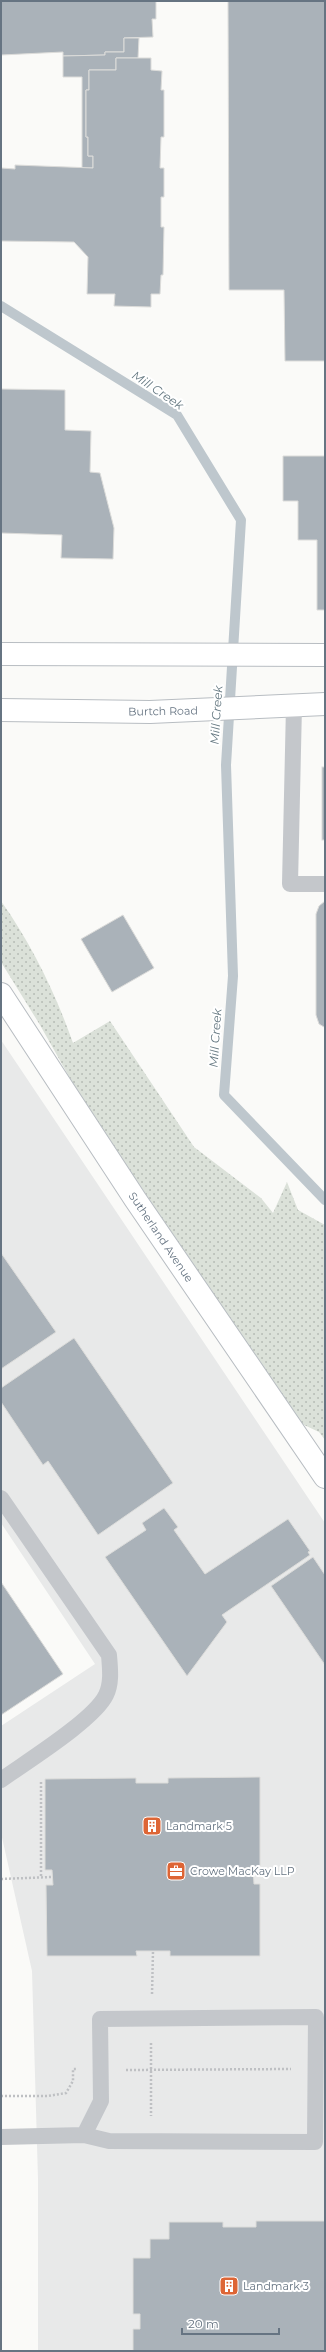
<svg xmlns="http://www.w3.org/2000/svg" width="326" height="2352" viewBox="0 0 326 2352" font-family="Montserrat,sans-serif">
  <defs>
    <pattern id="park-dots" width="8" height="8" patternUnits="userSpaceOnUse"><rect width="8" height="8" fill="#dbe1d9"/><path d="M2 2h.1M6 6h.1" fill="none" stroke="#b5bbb5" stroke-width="1.8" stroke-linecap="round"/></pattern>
  </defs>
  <rect width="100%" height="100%" fill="#fafaf8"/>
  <polygon fill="#e8e9e9" points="1,1040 325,1523 325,2351 38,2351 38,2179 32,1971 1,1833 1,1726 95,1664 1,1523"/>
  <path fill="url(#park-dots)" d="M1 901C32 945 55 992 73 1043L110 1021 194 1147 261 1198 273 1213 287 1182 298 1210 325 1225V1440L319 1432 300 1423 81 1098 40 1025 1 962Z"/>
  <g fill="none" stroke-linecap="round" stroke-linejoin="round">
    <polyline stroke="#bec7cd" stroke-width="10" points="1,306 177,415 241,520 226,765 233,976 224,1095 325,1200"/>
  </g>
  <g fill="#aab2b9" stroke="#dcdcda">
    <polygon points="1,1 156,1 156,19 152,19 153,37 124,38 124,52 105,52 105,55 63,56 63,52 1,55"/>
    <polygon points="228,1 325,1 325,361 285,361 284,290 229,290"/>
    <polygon points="124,38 139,38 138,58 116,58 116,70 89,70 89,90 86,90 86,137 88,137 88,156 93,156 93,168 82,168 82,77 63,77 63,56 105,55 105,52 124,52"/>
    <polygon points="116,58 151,58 151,70 162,71 161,90 164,90 164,137 161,137 160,168 164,168 164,197 161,197 161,227 164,227 163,275 161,275 160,294 151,294 151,307 114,306 115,294 87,294 88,257 74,242 1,241 1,168 15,169 15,165 93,168 93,156 88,156 88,137 86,137 86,90 89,90 89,70 116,70"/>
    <polygon points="1,389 65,390 65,430 91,431 90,472 100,473 114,528 113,559 61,558 62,535 1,533"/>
    <polygon points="283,456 325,456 325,610 317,610 317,540 298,540 298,501 283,501"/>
    <rect x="322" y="767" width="3" height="73"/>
    <polygon points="325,901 325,1027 324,1027 319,1024 316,1015 316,914 319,906"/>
    <polygon points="123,915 154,968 112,992 81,939"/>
    <polygon points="1,1253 56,1332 1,1369"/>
    <polygon points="74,1338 173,1483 98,1535 48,1461 43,1465 1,1402 1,1388"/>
    <polygon points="164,1508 178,1527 174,1530 205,1574 288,1519 310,1551 308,1552 310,1555 222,1615 227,1622 187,1676 105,1557 146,1530 142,1523"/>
    <polygon points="313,1557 325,1575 325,1665 271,1586"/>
    <polygon points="1,1582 63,1674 1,1715"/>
    <polygon points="260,1777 260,1868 253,1868 254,1884 260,1884 260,1956 170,1956 170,1951 136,1951 137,1956 47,1956 46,1885 53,1885 52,1870 45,1870 45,1779 136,1778 136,1783 168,1783 168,1778"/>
    <polygon points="256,2221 325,2221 325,2351 133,2351 133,2329 140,2329 140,2314 133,2314 133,2258 150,2258 150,2239 169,2239 169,2222 223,2222 223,2227 256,2227"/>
  </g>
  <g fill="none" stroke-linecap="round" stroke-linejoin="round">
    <g stroke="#b8bdc2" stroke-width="24">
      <g id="secondary">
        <polyline points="1,654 325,655"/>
        <polyline points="1,710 150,712 325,704"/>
        <polyline points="1,994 135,1199 325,1477"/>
      </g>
    </g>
    <g stroke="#bec0c3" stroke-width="2.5" stroke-dasharray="2 2" stroke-linecap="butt">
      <polyline points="41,1782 41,1878"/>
      <polyline points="1,1879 52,1877"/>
      <polyline points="152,1994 153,1951"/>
      <polyline points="151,2043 151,2116"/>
      <polyline points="126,2070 291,2069"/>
      <polyline points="1,2096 48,2096 66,2093 73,2081 73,2069 77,2069"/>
    </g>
    <g stroke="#c4c7cb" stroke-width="16">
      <polyline points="294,706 290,884 325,884"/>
      <path d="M1 1498 109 1655C110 1668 112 1683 106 1695 94 1720 26 1762 1 1780"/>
      <polyline points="1,2137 84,2135 109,2141 315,2142 316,2017 100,2019 101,2101 84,2135"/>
    </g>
    <use href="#secondary" stroke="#fff" stroke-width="22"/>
  </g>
  <defs>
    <g id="building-square" transform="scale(1)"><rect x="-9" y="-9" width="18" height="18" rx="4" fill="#dd6535" stroke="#fff"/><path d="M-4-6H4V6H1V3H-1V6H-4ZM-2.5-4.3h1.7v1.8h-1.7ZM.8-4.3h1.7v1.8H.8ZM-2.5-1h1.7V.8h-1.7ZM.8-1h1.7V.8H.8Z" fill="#fff"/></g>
    <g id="office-square" transform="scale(1)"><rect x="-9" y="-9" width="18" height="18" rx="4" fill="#dd6535" stroke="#fff"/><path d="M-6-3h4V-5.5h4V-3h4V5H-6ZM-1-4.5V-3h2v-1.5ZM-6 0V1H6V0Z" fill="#fff"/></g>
  </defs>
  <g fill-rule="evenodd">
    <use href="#building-square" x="152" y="1826"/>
    <use href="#office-square" x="176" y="1871"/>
    <use href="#building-square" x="229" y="2286"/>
  </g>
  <g text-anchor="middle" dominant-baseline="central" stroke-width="4" stroke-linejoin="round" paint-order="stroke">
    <g font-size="11" fill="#667482" stroke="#fff">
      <text transform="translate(163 711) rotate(-1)">Burtch Road</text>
      <text transform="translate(161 1237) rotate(56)">Sutherland Avenue</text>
    </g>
    <g font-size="11" fill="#667482" stroke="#fff" text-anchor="start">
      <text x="166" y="1826">Landmark 5</text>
      <text x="190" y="1871">Crowe MacKay LLP</text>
      <text x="243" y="2286">Landmark 3</text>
    </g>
    <g font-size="12" font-style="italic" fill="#667982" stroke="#fff">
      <text transform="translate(158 390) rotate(34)">Mill Creek</text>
      <text transform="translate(216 715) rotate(-86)">Mill Creek</text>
      <text transform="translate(215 1038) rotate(-86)">Mill Creek</text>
    </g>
  </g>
  <rect width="326" height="2352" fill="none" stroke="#667482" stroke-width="4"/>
  <path d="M182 2328v6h97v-6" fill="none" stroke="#667482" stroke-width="2"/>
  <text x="188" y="2328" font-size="12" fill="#667482" stroke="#ffffff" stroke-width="3" paint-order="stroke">20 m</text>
</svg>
